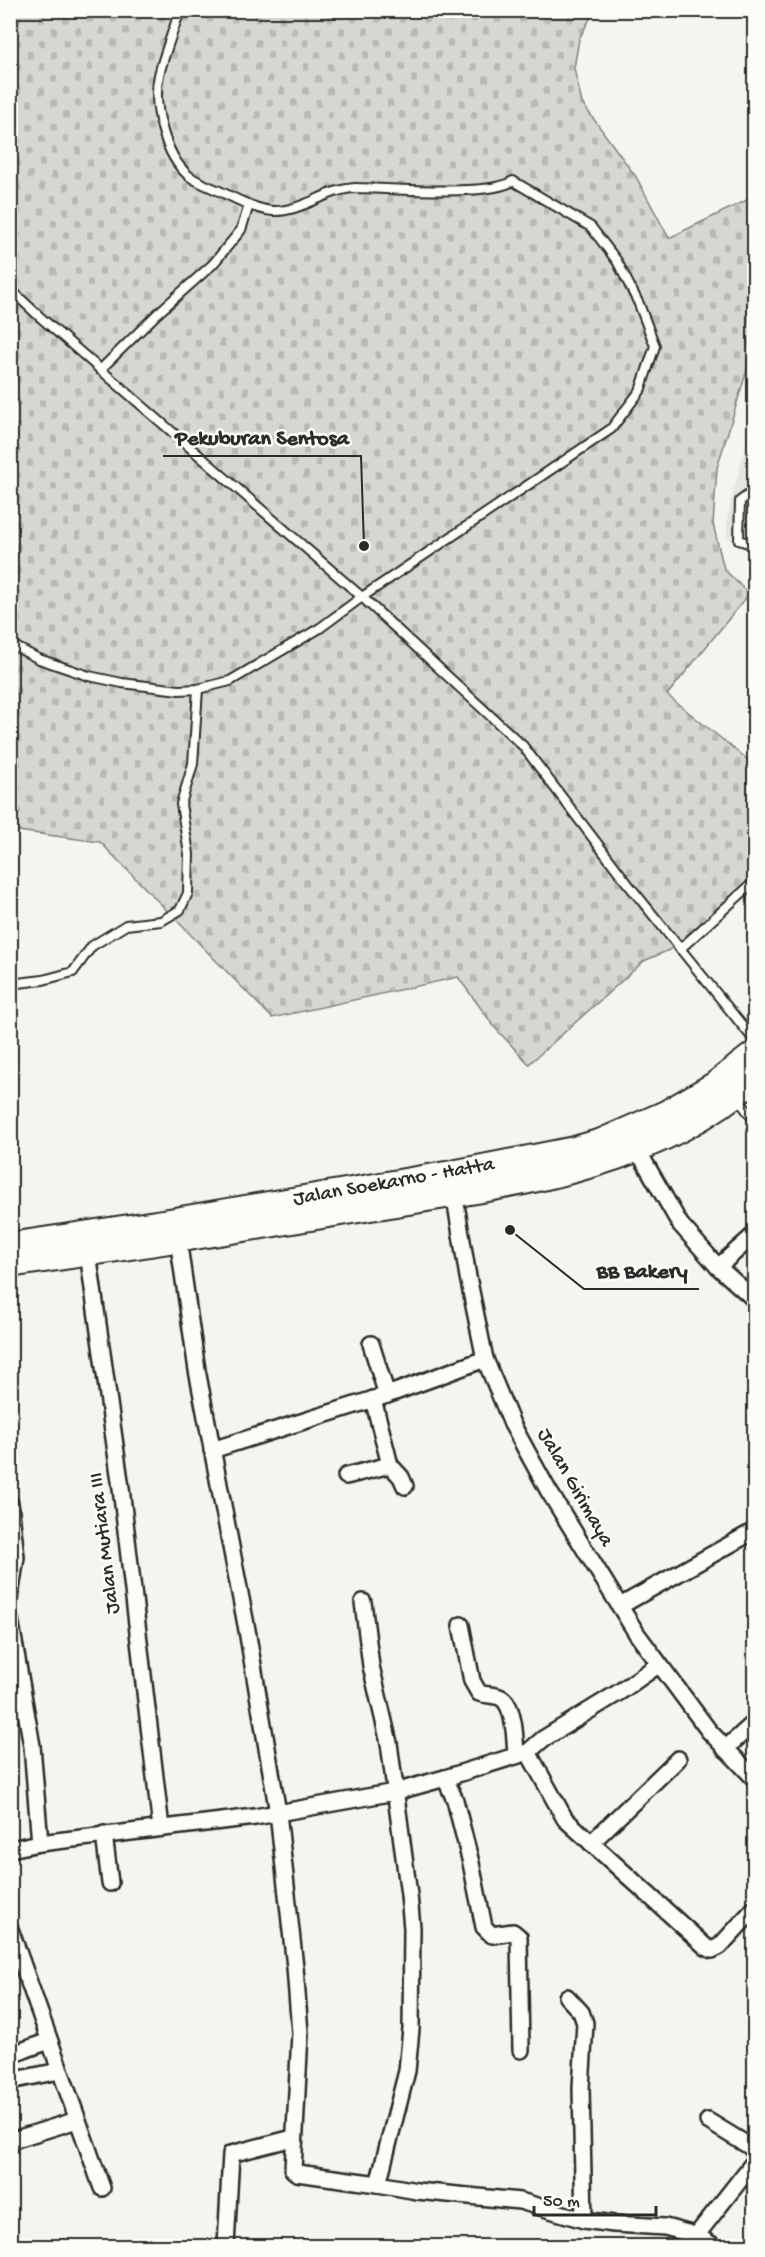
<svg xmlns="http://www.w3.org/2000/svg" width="765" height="2257" viewBox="0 0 765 2257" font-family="'Gochi Hand',sans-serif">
  <defs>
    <pattern id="cemetery-stones" width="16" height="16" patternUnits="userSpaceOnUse" patternTransform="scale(1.5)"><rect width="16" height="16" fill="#d7d6d2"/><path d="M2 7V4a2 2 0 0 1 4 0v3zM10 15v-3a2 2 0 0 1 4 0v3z" fill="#b9b8b4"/></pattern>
  </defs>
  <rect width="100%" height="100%" fill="#f5f4ef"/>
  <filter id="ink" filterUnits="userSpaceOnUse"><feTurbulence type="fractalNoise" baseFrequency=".0167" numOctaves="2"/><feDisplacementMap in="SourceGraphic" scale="12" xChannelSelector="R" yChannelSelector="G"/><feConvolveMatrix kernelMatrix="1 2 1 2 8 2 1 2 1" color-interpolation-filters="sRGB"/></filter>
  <g filter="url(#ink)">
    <polygon fill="#e6e5e0" points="754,413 754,545 727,538 727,518"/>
    <polygon fill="url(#cemetery-stones)" stroke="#81807e" stroke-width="1.5" points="11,11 594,11 579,39 574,68 582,103 636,177 669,238 749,199 754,210 754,347 717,468 713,524 724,569 749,594 667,695 753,764 754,879 669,950 644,961 529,1064 496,1029 458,977 272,1018 100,842 11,830"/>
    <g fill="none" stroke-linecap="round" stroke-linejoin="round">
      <g stroke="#2b2b2b" stroke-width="12">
        <g id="service">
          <polyline points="10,289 40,317 362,597 523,746 628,884 754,1040"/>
          <polyline points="100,370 158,313 213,264 241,230 249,205"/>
          <polyline points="754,491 740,501 739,540 754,545"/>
          <path d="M10 644 39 659 89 676 122 683 179 690 198 689 230 681 320 628 362 597 611 429 640 391 655 346 639 304 617 261 591 227 513 181C489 197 388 188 355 188 327 189 302 212 273 211 253 209 235 198 217 190 208 186 197 182 189 176 165 156 152 105 159 75 164 54 173 32 180 10"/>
          <polyline points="680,949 754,882"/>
          <polyline points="10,984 43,980 73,972 92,946 126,925 161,921 180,910 188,893 189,854 181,804 193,764 198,689"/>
          <polyline points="736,1096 754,1120"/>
        </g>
      </g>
      <g stroke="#2b2b2b" stroke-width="20">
        <g id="minor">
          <polyline points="637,1149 680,1224 718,1267 754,1299"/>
          <polyline points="453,1186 468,1277 485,1359 512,1424 548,1490 637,1634 709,1731 754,1778"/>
          <polyline points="178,1239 197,1370 247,1630 278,1813 295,1967 300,2033 293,2170 297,2173 378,2184"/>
          <polyline points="88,1253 121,1488 161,1828"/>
          <polyline points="718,1267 754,1235"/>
          <polyline points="371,1344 387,1395"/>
          <polyline points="373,1399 390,1465 401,1477 405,1486"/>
          <polyline points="212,1450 387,1395 485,1359"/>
          <polyline points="346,1476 390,1465"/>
          <polyline points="10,1503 16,1557 10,1596"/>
          <polyline points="363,1602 371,1666 389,1743 409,1895 412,1928 411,2029 407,2071 378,2184 417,2191 520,2201 584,2220 614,2224 665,2227 695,2235 714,2246"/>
          <polyline points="620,1606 754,1531"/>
          <polyline points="10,1619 32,1746 40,1843"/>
          <path d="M461 1625 472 1681 479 1693C487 1696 497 1694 503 1699 515 1709 515 1741 516 1756"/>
          <polyline points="725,1749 754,1723"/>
          <polyline points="528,1752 565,1819 706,1947 712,1950 720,1946 754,1909"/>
          <polyline points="445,1778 455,1800 471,1863 484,1927 492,1935 513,1932 519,1937 521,2050"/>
          <polyline points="104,1834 110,1883"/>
          <polyline points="591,1843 678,1759"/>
          <polyline points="10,1849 40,1843 255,1817 395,1792 445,1778 528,1752 543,1739 621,1691 658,1665"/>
          <polyline points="10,1929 102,2188"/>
          <polyline points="567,1997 581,2012 585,2023 581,2088 584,2220"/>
          <polyline points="10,2055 49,2041"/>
          <polyline points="10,2081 59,2071"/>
          <polyline points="708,2121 754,2149"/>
          <polyline points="10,2141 77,2120"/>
          <polyline points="226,2246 231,2154 293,2138"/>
          <polyline points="688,2246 754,2162"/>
        </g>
      </g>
      <g stroke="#2b2b2b" stroke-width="30">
        <g id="trunk">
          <polyline points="10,1246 169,1222 452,1174 575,1150 602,1142 666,1114 714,1086 754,1055"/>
          <path d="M16 1263C128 1247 240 1229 352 1210 491 1186 644 1176 754 1078"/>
        </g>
      </g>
      <use href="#service" stroke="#fdfcf7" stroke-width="8"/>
      <use href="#minor" stroke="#fdfcf7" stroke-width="15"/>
      <use href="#trunk" stroke="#fdfcf7" stroke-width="26"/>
    </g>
  </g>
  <g text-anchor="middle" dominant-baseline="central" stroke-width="5" stroke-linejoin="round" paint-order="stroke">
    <g font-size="21" fill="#2b2b2b" stroke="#fdfcf7">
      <text transform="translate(394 1183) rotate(-10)">Jalan Soekarno - Hatta</text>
      <text transform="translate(574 1488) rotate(60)">Jalan Girimaya</text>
      <text transform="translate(106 1543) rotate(-97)">Jalan Mutiara III</text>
    </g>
  </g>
  <path fill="none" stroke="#2b2b2b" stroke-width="2" d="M364 546L361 456H163M510 1230L584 1289H699"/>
  <g fill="#2b2b2b" stroke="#fdfcf7" stroke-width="2">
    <circle cx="364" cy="546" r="6"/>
    <circle cx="510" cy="1230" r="6"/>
  </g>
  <g font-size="22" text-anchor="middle" font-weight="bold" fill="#2b2b2b" stroke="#fdfcf7" stroke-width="5" stroke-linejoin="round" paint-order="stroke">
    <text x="262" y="444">Pekuburan Sentosa</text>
    <text x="642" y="1277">BB Bakery</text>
  </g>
  <rect width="765" height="2257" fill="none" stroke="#fdfcf7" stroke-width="36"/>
  <rect x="18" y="18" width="729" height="2221" fill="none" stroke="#2b2b2b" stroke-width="2" filter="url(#ink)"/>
  <path d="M534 2206v9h122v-9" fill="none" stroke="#2b2b2b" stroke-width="3"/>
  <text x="543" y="2206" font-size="18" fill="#2b2b2b" stroke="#fdfcf7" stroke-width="4.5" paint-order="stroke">50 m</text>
</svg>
